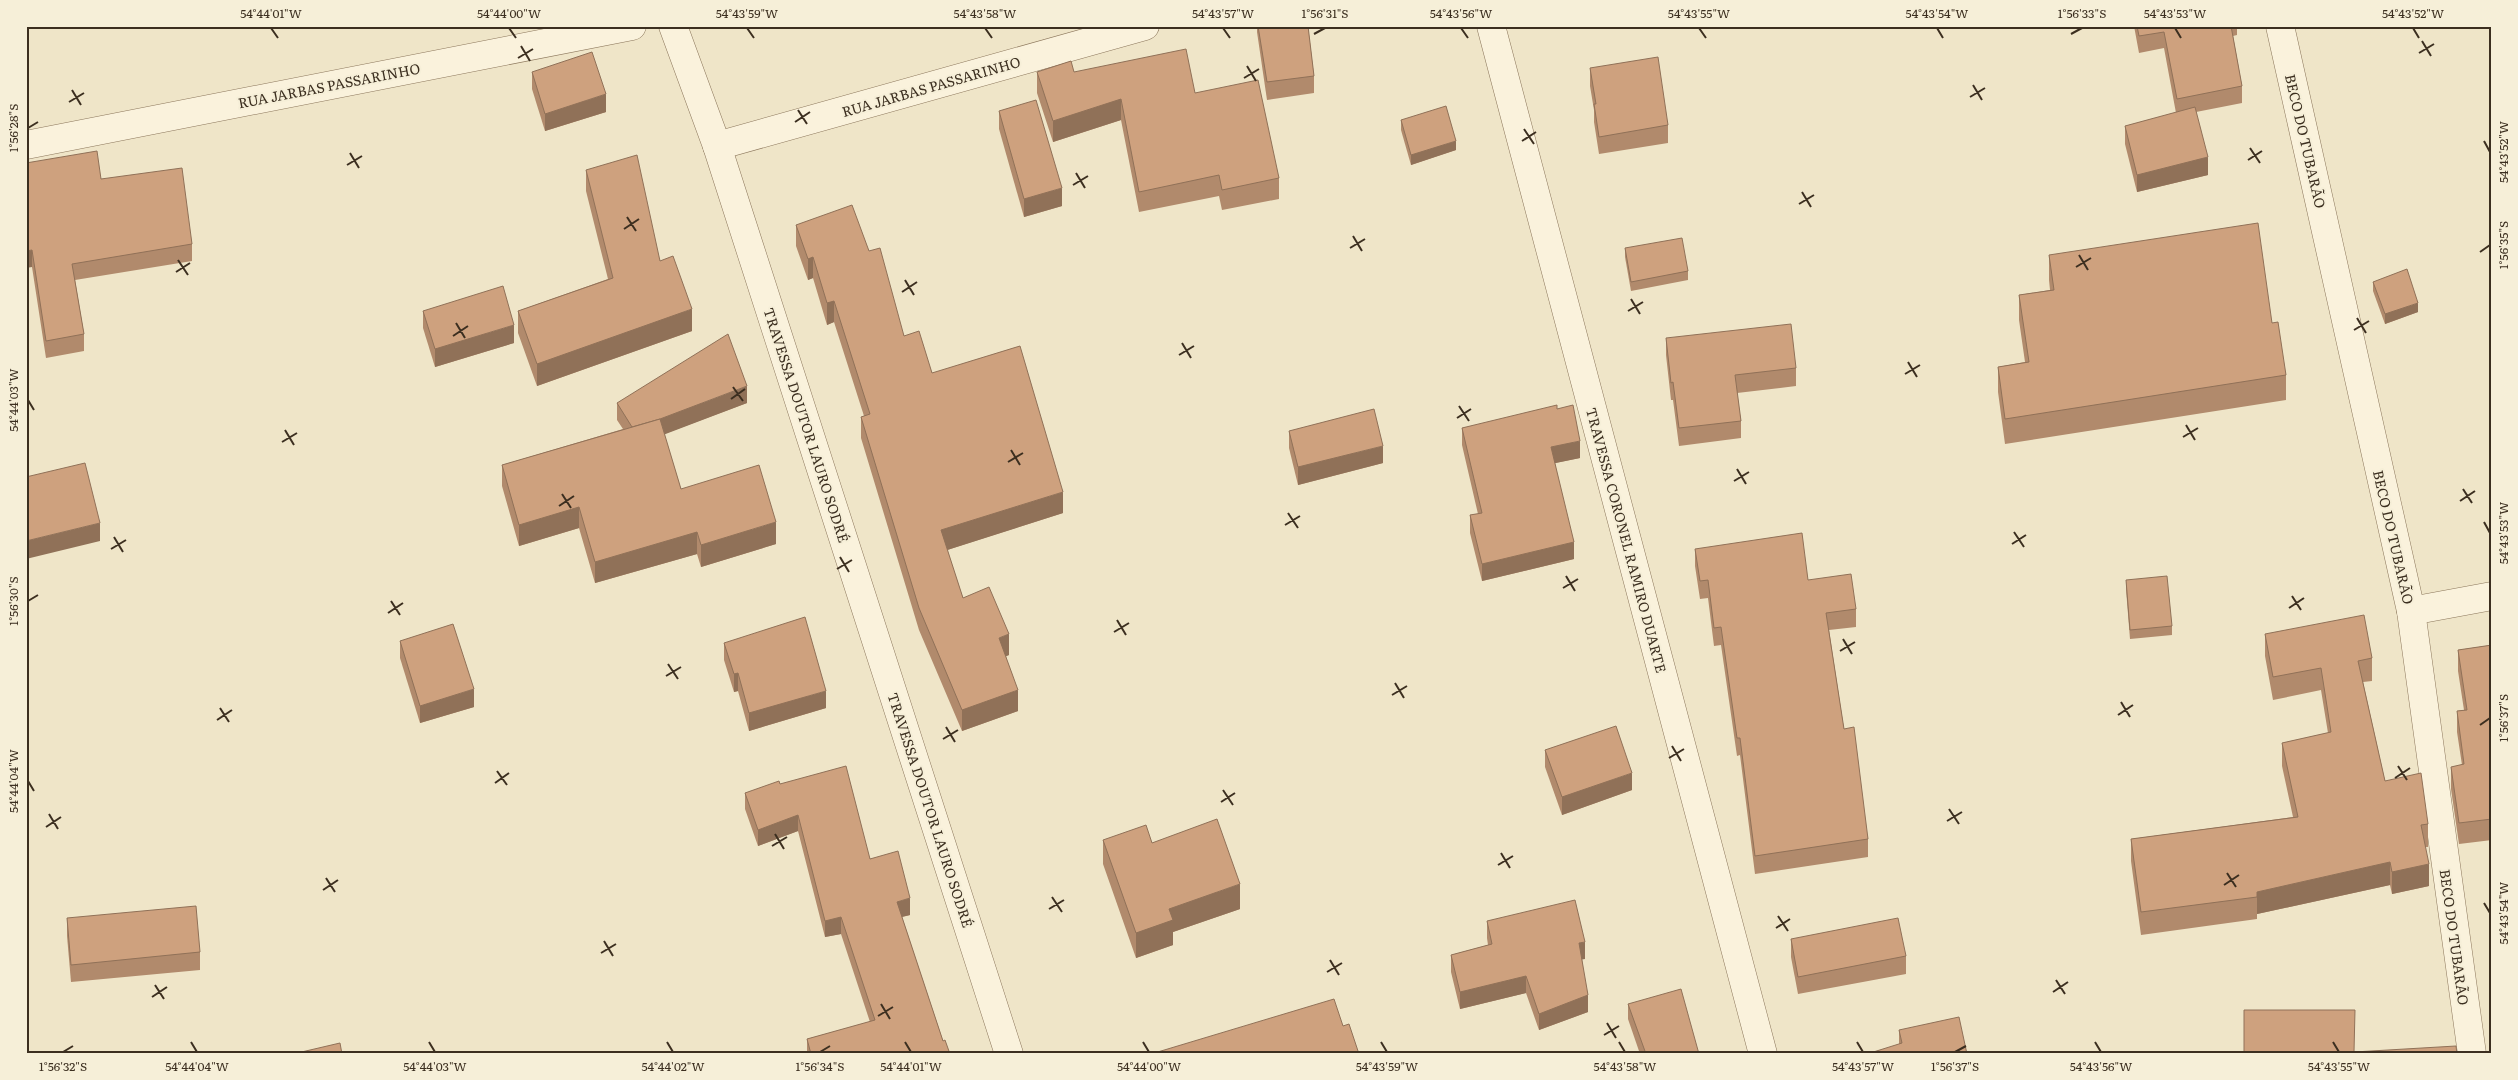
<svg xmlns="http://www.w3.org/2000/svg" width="2518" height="1080" viewBox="0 0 2518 1080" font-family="Literata,serif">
  <rect width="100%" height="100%" fill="#efe5c8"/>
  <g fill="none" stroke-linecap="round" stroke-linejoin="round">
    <g stroke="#8c775c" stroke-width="29">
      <g id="minor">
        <polyline points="673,26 717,146 1009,1054"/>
        <polyline points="1491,26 1763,1054"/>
        <polyline points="2280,26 2411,611 2472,1054"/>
        <polyline points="26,145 632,26"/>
        <polyline points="717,146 1145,26"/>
        <polyline points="2411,611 2492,596"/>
      </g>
    </g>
    <use href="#minor" stroke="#faf2dc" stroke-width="28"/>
  </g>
  <g fill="#b18a6c">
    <polygon points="1257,26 1308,26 1314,76 1314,93 1267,100 1257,32"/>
    <polygon points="2134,26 2237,26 2237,35 2233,36 2242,86 2242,103 2196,112 2208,175 2137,192 2125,144 2125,126 2176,113 2164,48 2139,53"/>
    <polygon points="1590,68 1668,125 1668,143 1599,154 1594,122 1594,110 1590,86"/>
    <polygon points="532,72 606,112 545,131 532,89"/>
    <polygon points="1037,72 1074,72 1195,93 1279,178 1279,199 1222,210 1219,196 1139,212 1121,120 1053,142 1037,93"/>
    <polygon points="999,111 1062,206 1024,217 999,129"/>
    <polygon points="1401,120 1456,150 1411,165 1401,130"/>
    <polygon points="26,163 101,179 192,244 192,261 75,280 84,334 84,351 46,358 32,267"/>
    <polygon points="586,170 660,261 692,331 537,386 518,333 518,311 608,279 586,191"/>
    <polygon points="796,225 869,251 904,336 932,373 1063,513 947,550 963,598 1009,655 1006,656 1018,711 962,731 919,630 861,438 861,417 864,416 834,322 827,325 813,278 808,280 796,246"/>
    <polygon points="1625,248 1688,271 1688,280 1631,291 1625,257"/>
    <polygon points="2049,255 2272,323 2286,375 2286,400 2005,444 1998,392 1998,367 2025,362 2019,320 2019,295 2050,290 2049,280"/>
    <polygon points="2373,282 2418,312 2385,324 2373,291"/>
    <polygon points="423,311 514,343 435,367 423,328"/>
    <polygon points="1666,338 1796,368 1796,386 1737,393 1741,421 1741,438 1679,446 1673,400 1671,400 1666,355"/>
    <polygon points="617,403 747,403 664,434 681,489 776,544 701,567 697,554 595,583 579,528 519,546 502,486 502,465 623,429 617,420"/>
    <polygon points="1557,409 1580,458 1555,463 1574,559 1482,581 1470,533 1470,515 1478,514 1462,445 1462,428"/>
    <polygon points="1289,431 1383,463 1298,485 1289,448"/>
    <polygon points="1695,549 1808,580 1856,609 1856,627 1829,630 1844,729 1868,839 1868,857 1755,874 1740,755 1737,756 1721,645 1714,646 1708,598 1700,599 1695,566"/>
    <polygon points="2126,580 2172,626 2172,635 2130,639 2126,589"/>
    <polygon points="2265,634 2372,658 2372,681 2363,682 2385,781 2428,824 2428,847 2425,847 2429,886 2392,894 2390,885 2257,914 2257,919 2141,935 2131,861 2131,839 2293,817 2282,766 2282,743 2328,733 2321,690 2273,700 2265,656"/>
    <polygon points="400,641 474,707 420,723 400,658"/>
    <polygon points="724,643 826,708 749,731 738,691 734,692 724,660"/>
    <polygon points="2492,645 2492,840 2459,844 2451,789 2451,767 2462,765 2457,732 2457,711 2464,710 2458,671 2458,650"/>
    <polygon points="1545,750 1632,790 1562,815 1545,767"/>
    <polygon points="780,784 870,859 910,915 902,917 943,1041 950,1054 807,1054 807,1039 870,1022 841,934 825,937 798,831 758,846 745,809 745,793"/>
    <polygon points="1103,840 1152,843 1240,909 1173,932 1173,945 1136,958 1103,864"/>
    <polygon points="67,918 200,952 200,970 71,982 67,936"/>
    <polygon points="1487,921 1585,959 1582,959 1588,1012 1539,1030 1526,993 1460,1009 1451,972 1451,955 1488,945 1487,938"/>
    <polygon points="1791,939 1906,956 1906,974 1798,994 1791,957"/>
    <polygon points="1628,1004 1699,1054 1640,1054 1628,1019"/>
    <polygon points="1899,1030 1967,1054 1899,1044"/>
  </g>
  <g fill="#907158">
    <polygon points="606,94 606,112 545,131 545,114"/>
    <polygon points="1121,99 1121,120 1053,142 1053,121"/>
    <polygon points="1456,141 1456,150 1411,165 1411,155"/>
    <polygon points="2208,157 2208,175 2137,192 2137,175"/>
    <polygon points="1062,188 1062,206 1024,217 1024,199"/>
    <polygon points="32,250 32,267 26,268 26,251"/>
    <polygon points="813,257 813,278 808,280 808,259"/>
    <polygon points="834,301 834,322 827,325 827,303"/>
    <polygon points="2418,303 2418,312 2385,324 2385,314"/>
    <polygon points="692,309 692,331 537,386 537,364"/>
    <polygon points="514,325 514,343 435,367 435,349"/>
    <polygon points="747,386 747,403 634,446 634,429"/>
    <polygon points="1580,441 1580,458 1551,464 1551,447"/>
    <polygon points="1383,446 1383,463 1298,485 1298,467"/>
    <polygon points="1063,492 1063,513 941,552 941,530"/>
    <polygon points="579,507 579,528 519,546 519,525"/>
    <polygon points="776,522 776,544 701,567 701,545"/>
    <polygon points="100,523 100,541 26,559 26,541"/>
    <polygon points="697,532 697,554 595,583 595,562"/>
    <polygon points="1574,542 1574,559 1482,581 1482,564"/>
    <polygon points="1009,634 1009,655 999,659 999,638"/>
    <polygon points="738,673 738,691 734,692 734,674"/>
    <polygon points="474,689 474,707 420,723 420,706"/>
    <polygon points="1018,690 1018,711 962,731 962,710"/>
    <polygon points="826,691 826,708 749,731 749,713"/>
    <polygon points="1632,773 1632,790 1562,815 1562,797"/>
    <polygon points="798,815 798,831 758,846 758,830"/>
    <polygon points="2390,862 2390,885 2257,914 2257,892"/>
    <polygon points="2429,864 2429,886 2392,894 2392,872"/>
    <polygon points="1240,884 1240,909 1173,932 1173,945 1136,958 1136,933 1169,909"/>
    <polygon points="910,898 910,915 897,918 897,902"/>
    <polygon points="841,917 841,934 825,937 825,921"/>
    <polygon points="1585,942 1585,959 1579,960 1579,943"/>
    <polygon points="1526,976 1526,993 1460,1009 1460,992"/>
    <polygon points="1588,995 1588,1012 1539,1030 1539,1014"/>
  </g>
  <g fill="#cea17e" stroke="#907158">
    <polygon points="1258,26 1308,26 1314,76 1267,82"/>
    <polygon points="2137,26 2231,26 2242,86 2177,99 2164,32 2139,36"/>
    <polygon points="1186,49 1195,93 1258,80 1279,178 1222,190 1219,175 1139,192 1121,99 1053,121 1037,72 1071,61 1074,72"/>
    <polygon points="592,52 606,94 545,114 532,72"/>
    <polygon points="1658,57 1668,125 1599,137 1594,104 1596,104 1590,68"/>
    <polygon points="1036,100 1062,188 1024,199 999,111"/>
    <polygon points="1446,106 1456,141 1411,155 1401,120"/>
    <polygon points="2195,107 2208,157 2137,175 2125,126"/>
    <polygon points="97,151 101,179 182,168 192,244 72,264 84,334 46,341 32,250 26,251 26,163"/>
    <polygon points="637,155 660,261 673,256 692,309 537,364 518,311 613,278 586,170"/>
    <polygon points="852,205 869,251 880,248 904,336 919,331 932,373 1020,346 1063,492 941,530 963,598 989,587 1009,634 999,638 1018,690 962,710 919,608 861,417 870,414 834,301 827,303 813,257 808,259 796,225"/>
    <polygon points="2258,223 2272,323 2278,322 2286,375 2005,419 1998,367 2029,362 2019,295 2054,290 2049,255"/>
    <polygon points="1682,238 1688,271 1631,282 1625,248"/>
    <polygon points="2407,269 2418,303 2385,314 2373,282"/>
    <polygon points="503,286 514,325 435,349 423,311"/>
    <polygon points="1791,324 1796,368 1735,375 1741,421 1679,428 1673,382 1671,383 1666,338"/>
    <polygon points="728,334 747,386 660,419 632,427 617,403"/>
    <polygon points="1557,405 1557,409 1573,405 1580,441 1551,447 1574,542 1482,564 1470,515 1482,513 1462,428"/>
    <polygon points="1374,409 1383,446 1298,467 1289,431"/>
    <polygon points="660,419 681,489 759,465 776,522 701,545 697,532 595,562 579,507 519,525 502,465"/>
    <polygon points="85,463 100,523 26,541 26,477"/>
    <polygon points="1802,533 1808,580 1851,574 1856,609 1826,613 1844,729 1854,727 1868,839 1755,856 1740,738 1737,738 1721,627 1714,628 1708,580 1700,581 1695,549"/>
    <polygon points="2167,576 2172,626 2130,630 2126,580"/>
    <polygon points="2364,615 2372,658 2358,661 2385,781 2421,773 2428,824 2421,825 2429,864 2392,872 2390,862 2257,892 2257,897 2141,912 2131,839 2298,817 2282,743 2331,732 2321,668 2273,677 2265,634"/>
    <polygon points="805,617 826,691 749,713 738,673 734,674 724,643"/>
    <polygon points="453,624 474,689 420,706 400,641"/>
    <polygon points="2492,645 2492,819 2459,823 2451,767 2464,764 2457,711 2467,710 2458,650"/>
    <polygon points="1616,726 1632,773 1562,797 1545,750"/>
    <polygon points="846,766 870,859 898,851 910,898 897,902 943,1041 945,1040 950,1054 811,1054 807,1039 875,1020 841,917 825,921 798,815 758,830 745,793 779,781 780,784"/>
    <polygon points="1217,819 1240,884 1169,909 1173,920 1136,933 1103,840 1146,825 1152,843"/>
    <polygon points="1575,900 1585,942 1579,943 1588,995 1539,1014 1526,976 1460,992 1451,955 1492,944 1487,921"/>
    <polygon points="196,906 200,952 71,965 67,918"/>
    <polygon points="1898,918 1906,956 1798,977 1791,939"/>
    <polygon points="1681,989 1699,1054 1646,1054 1628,1004"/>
    <polygon points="1334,999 1343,1026 1349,1024 1359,1054 1151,1054"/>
    <polygon points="2244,1010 2355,1010 2354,1052 2456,1046 2457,1054 2244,1054"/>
    <polygon points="1959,1017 1967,1054 1867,1054 1902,1043 1899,1030"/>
    <polygon points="340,1043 342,1054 293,1054"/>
  </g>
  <path fill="none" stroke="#3c2f20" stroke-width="2" d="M271 28 278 38M509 28 516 38M747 28 754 38M985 28 992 38M1223 28 1230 38M1461 28 1468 38M1699 28 1706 38M1937 28 1943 38M2175 28 2181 38M2413 28 2419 38M1314 34 1325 28M2071 34 2082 28M2422 41 2431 56M521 46 530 61M2419 53 2434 44M518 58 533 49M1247 66 1256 81M1244 78 1259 69M1973 85 1982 100M72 90 81 105M1970 97 1985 88M69 102 84 93M798 110 807 124M795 122 810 112M28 128 38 122M1524 129 1534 144M1522 141 1536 132M2484 141 2490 152M2250 148 2260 163M350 153 359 168M2248 160 2262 151M347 165 362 156M1076 173 1085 188M1073 185 1088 176M1802 192 1811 207M1799 204 1814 195M627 217 636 231M624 229 639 219M1353 236 1362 251M1350 248 1365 239M2480 252 2490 245M2079 255 2088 270M178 260 188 275M2076 267 2091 258M176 272 190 263M905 280 914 295M902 292 917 282M1631 299 1640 314M1628 311 1643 302M2357 318 2366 333M456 323 465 338M2354 330 2369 321M453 336 468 326M1182 343 1191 358M1179 355 1194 346M1908 362 1917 377M1905 374 1920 365M733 387 743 401M731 399 745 389M28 400 34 410M1459 406 1469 421M1457 418 1471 409M2186 425 2195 440M285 430 294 445M2183 437 2198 428M282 442 297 433M1011 450 1020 465M1008 462 1023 453M1737 469 1746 484M1734 481 1749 472M2463 489 2472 503M562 494 571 508M2460 501 2475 491M559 506 574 496M1288 513 1298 528M2484 522 2490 533M1285 525 1300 516M2014 532 2024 547M114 537 123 552M2012 544 2026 535M111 549 126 540M840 557 849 572M837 569 852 560M1566 576 1575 591M1563 588 1578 579M2292 596 2301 610M28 601 38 595M391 601 400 615M2289 608 2304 598M388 613 403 603M1117 620 1126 635M1114 632 1129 623M1843 639 1852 654M1840 651 1855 642M668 664 678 679M666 676 681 667M1395 683 1404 698M1392 695 1407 686M2121 702 2130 717M220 708 229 722M2118 715 2133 705M217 720 232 710M2480 725 2490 718M946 727 955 742M943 739 958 730M1672 746 1681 761M1669 758 1684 749M2398 766 2407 780M497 771 507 785M2395 778 2410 768M28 781 34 791M495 783 509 773M1223 790 1233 805M1221 802 1235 793M1949 809 1959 824M49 814 58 829M1947 821 1962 812M46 827 61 817M775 834 784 849M772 846 787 837M1501 853 1510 868M1498 865 1513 856M2227 873 2236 887M326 878 335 892M2224 885 2239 875M323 890 338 880M1052 897 1062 912M2484 903 2490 913M1049 909 1064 900M1778 916 1788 931M1776 928 1790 919M604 941 613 956M601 953 616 944M1330 960 1339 975M1327 972 1342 963M2056 980 2065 994M155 985 164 999M2053 992 2068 982M152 997 167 987M881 1004 890 1019M878 1016 893 1007M1607 1023 1616 1038M1604 1035 1619 1026M191 1042 197 1052M429 1042 435 1052M667 1042 673 1052M905 1042 911 1052M1143 1042 1149 1052M1381 1042 1387 1052M1619 1042 1625 1052M1857 1042 1863 1052M2095 1042 2101 1052M2333 1042 2339 1052M63 1052 73 1046M820 1052 830 1046M1955 1052 1966 1046"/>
  <g text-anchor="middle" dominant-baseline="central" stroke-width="4" stroke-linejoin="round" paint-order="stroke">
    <g font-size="14" fill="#3c2f20" stroke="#f6efd8">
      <text transform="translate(329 85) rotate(-11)">RUA JARBAS PASSARINHO</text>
      <text transform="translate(931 86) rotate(-16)">RUA JARBAS PASSARINHO</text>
      <text transform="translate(2306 141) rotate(77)">BECO DO TUBARÃO</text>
      <text transform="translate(807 425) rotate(72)">TRAVESSA DOUTOR LAURO SODRÉ</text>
      <text transform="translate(2394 537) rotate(77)">BECO DO TUBARÃO</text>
      <text transform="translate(1627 540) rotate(75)">TRAVESSA CORONEL RAMIRO DUARTE</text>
      <text transform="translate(931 810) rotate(72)">TRAVESSA DOUTOR LAURO SODRÉ</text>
      <text transform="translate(2455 937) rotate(82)">BECO DO TUBARÃO</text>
    </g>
  </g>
  <rect width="2518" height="1080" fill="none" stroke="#f6efd8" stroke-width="55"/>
  <rect x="28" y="28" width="2462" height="1024" fill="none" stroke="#3c2f20" stroke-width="2"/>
  <g font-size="12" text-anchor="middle" fill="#3c2f20">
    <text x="271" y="18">54°44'01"W</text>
    <text x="509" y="18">54°44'00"W</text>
    <text x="747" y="18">54°43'59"W</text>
    <text x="985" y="18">54°43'58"W</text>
    <text x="1223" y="18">54°43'57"W</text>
    <text x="1325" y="18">1°56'31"S</text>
    <text x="1461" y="18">54°43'56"W</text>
    <text x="1699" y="18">54°43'55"W</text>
    <text x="1937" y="18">54°43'54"W</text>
    <text x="2082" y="18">1°56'33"S</text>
    <text x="2175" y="18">54°43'53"W</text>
    <text x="2413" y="18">54°43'52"W</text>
    <text transform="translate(14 128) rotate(-90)" y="4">1°56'28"S</text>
    <text transform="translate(2504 152) rotate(-90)" y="4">54°43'52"W</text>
    <text transform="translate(2504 245) rotate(-90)" y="4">1°56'35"S</text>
    <text transform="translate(14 400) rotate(-90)" y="4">54°44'03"W</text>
    <text transform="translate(2504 533) rotate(-90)" y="4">54°43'53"W</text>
    <text transform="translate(14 601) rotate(-90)" y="4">1°56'30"S</text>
    <text transform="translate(2504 718) rotate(-90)" y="4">1°56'37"S</text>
    <text transform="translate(14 781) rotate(-90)" y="4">54°44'04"W</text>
    <text transform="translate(2504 913) rotate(-90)" y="4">54°43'54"W</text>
    <text x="63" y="1071">1°56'32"S</text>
    <text x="197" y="1071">54°44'04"W</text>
    <text x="435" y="1071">54°44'03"W</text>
    <text x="673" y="1071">54°44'02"W</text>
    <text x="820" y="1071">1°56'34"S</text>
    <text x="911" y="1071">54°44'01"W</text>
    <text x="1149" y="1071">54°44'00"W</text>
    <text x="1387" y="1071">54°43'59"W</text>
    <text x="1625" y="1071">54°43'58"W</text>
    <text x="1863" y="1071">54°43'57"W</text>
    <text x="1955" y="1071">1°56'37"S</text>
    <text x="2101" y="1071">54°43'56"W</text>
    <text x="2339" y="1071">54°43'55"W</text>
  </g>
</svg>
